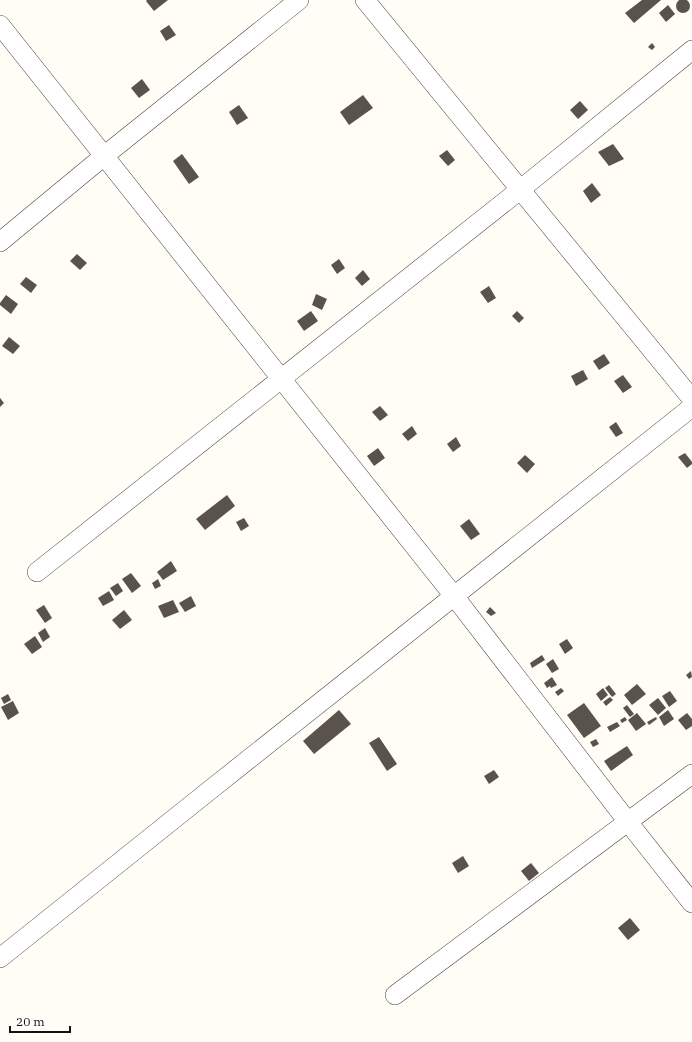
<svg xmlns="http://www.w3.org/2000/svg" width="692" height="1042" viewBox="0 0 692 1042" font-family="'IBM Plex Serif',serif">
  <rect width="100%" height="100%" fill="#fffdf5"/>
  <g fill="#5a524d">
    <circle cx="683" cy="6" r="7"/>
    <polygon points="147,0 168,0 154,11 146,1"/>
    <polygon points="642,0 661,0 634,23 625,13"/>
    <polygon points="668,5 675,14 666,22 659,13"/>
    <polygon points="169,25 176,35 166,41 160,31"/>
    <polygon points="652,43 655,47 652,50 648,47"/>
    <polygon points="142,79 150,90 139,98 131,88"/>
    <polygon points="363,95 373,108 349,125 340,112"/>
    <polygon points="580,101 588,110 578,119 570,110"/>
    <polygon points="239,105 248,118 237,125 229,112"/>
    <polygon points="613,144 624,159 609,166 598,152"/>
    <polygon points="447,150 455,160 448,166 439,156"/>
    <polygon points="182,154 199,177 189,184 173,161"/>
    <polygon points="592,183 601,195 591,203 583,191"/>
    <polygon points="77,254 87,263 80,270 70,261"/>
    <polygon points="339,259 345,268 337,274 331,265"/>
    <polygon points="363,270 370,279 362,286 355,278"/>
    <polygon points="26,277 37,285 31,293 20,284"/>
    <polygon points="489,286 496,298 488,303 480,292"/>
    <polygon points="316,294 327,299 322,310 312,305"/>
    <polygon points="6,295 18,304 11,314 0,305 0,303"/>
    <polygon points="311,311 318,321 304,331 297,321"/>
    <polygon points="517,311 524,318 519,323 512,316"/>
    <polygon points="9,337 20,346 13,354 2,346"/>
    <polygon points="604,354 610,363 599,370 593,361"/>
    <polygon points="583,370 588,379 576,386 571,376"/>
    <polygon points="623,375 632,387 623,393 614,381"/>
    <polygon points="0,398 4,403 0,407"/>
    <polygon points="380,406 388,415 380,421 372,412"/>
    <polygon points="616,422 623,433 616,437 609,427"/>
    <polygon points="412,426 417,434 408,441 402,434"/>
    <polygon points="456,437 461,446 453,452 447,444"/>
    <polygon points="378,448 385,458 374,466 367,456"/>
    <polygon points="685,453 692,462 692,464 687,468 678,457"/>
    <polygon points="525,455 535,464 527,473 517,463"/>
    <polygon points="227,495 235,506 205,530 196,519"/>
    <polygon points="244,518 249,526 241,531 236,522"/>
    <polygon points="469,519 480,534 471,540 460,526"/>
    <polygon points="171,561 177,571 163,580 157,572"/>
    <polygon points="131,573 141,586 132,593 122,579"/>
    <polygon points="158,579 161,586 155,589 152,583"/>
    <polygon points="118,583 123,591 116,596 110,588"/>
    <polygon points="109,591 114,600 103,606 98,598"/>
    <polygon points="191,596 196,606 185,612 179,603"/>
    <polygon points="173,600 179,612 164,618 158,606"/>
    <polygon points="44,605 52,618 45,623 36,610"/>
    <polygon points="490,607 496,613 491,616 486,612"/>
    <polygon points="124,610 132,620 120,629 112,620"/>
    <polygon points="45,628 50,637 43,642 38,633"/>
    <polygon points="35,636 42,647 32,654 24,644"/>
    <polygon points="567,639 573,648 565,654 559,644"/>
    <polygon points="542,655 545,660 532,668 530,663"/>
    <polygon points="553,659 559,669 552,673 546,664"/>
    <polygon points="691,671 692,677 689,679 686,675"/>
    <polygon points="552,677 557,685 551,688 550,686 547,688 544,683"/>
    <polygon points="637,684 646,694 632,705 624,695"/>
    <polygon points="609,685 616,694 612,697 605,688"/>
    <polygon points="561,688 564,691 558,696 555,692"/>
    <polygon points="603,688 608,695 601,701 596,694"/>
    <polygon points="670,691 677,701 669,707 662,696"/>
    <polygon points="8,694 11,700 4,704 1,698"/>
    <polygon points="610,697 613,700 606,706 603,702"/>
    <polygon points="658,698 666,708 658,715 649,705"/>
    <polygon points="13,701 19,713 8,720 1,707"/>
    <polygon points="584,703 601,726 584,738 567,715"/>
    <polygon points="627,705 634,714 630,717 623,708"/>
    <polygon points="339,710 351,724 314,754 303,741"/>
    <polygon points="668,710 674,719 664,726 659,717"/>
    <polygon points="637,713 646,724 636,731 628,720"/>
    <polygon points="687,713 692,719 692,726 686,730 678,720"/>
    <polygon points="625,717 627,720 622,723 620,720"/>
    <polygon points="656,717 657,719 649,725 647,722"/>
    <polygon points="617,722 620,726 610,732 607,727"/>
    <polygon points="379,737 397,764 387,771 369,743"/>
    <polygon points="596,739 599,744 593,747 590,742"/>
    <polygon points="627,746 633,755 611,771 604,761"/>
    <polygon points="494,770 499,777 489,784 484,776"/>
    <polygon points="463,856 469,866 458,873 452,863"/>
    <polygon points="531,863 539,873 529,881 521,871"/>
    <polygon points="630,918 640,930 628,940 618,928"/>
  </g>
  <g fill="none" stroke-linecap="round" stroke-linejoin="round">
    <g stroke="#444" stroke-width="20">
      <g id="street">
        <polyline points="365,0 692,399"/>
        <polyline points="0,25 454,596 628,822 692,903"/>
        <polyline points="0,242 104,156 299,0"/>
        <polyline points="37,572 521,189 692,50"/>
        <polyline points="0,958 210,790 692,407"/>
        <polyline points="395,995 692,774"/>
      </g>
    </g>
    <use href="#street" stroke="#fff" stroke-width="19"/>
  </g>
  <path d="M10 1026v6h60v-6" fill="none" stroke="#111111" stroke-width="2"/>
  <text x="16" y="1026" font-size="12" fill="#111111" stroke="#ffffff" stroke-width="3" paint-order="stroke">20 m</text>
</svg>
